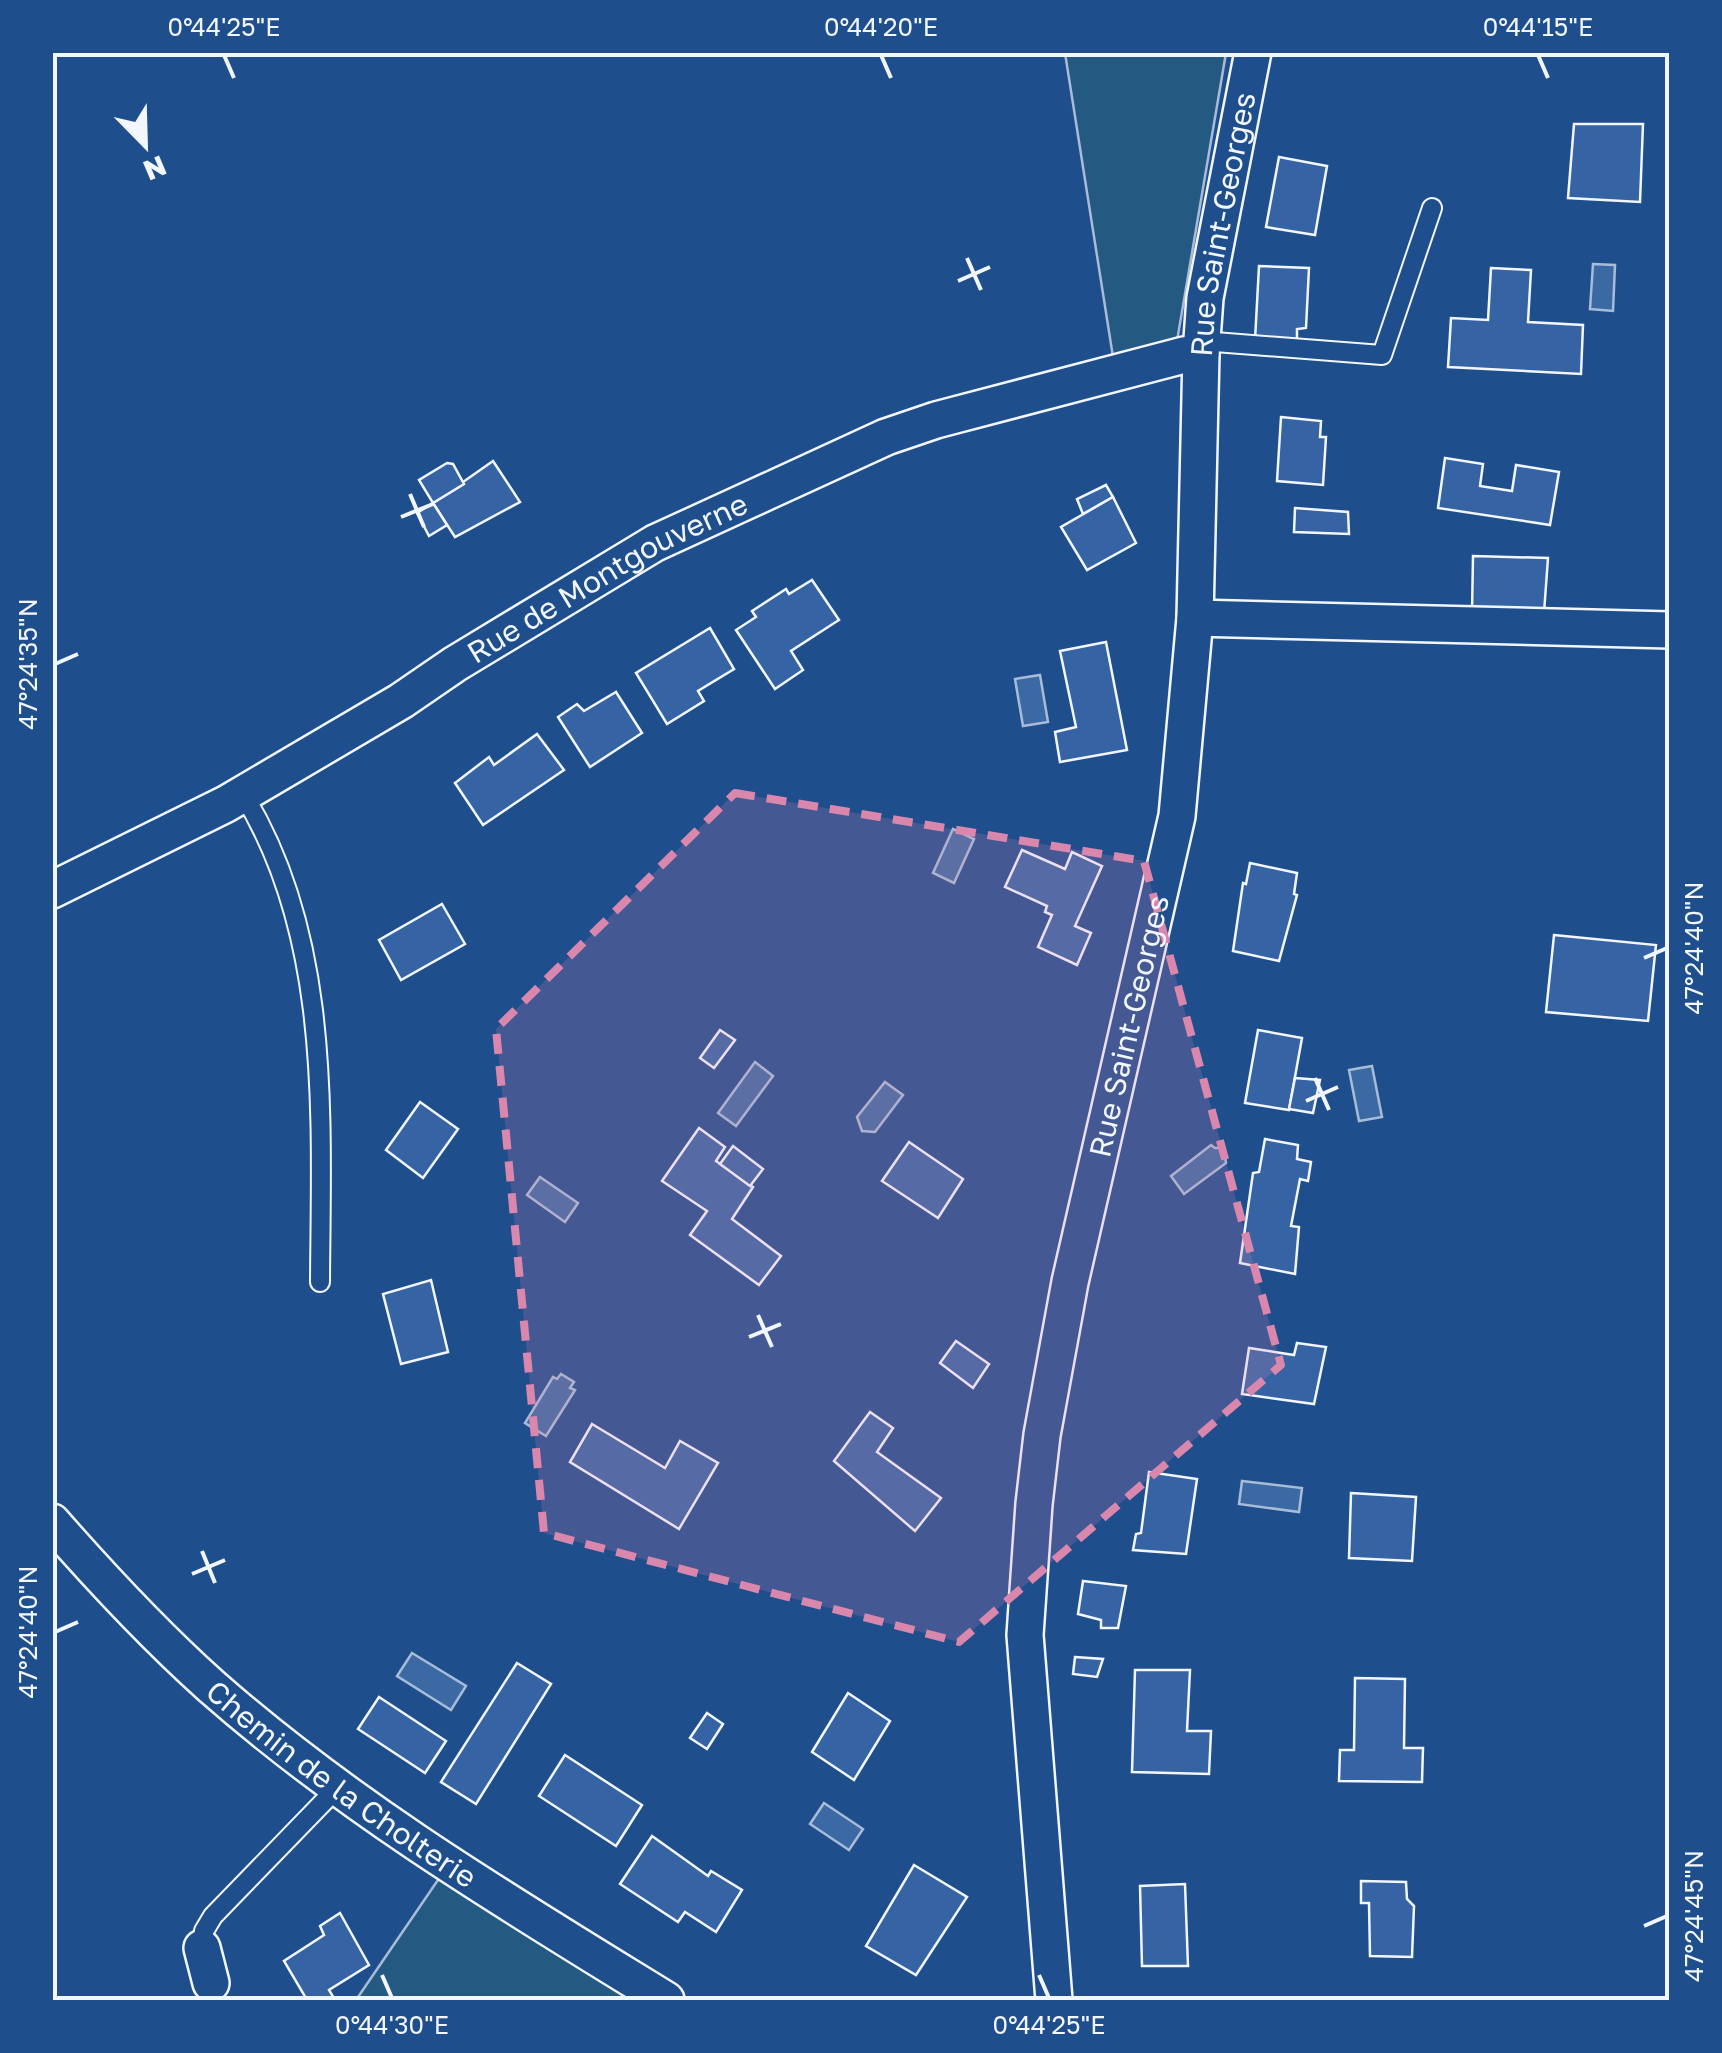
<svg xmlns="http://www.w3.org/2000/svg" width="1722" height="2053" viewBox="0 0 1722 2053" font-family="'Golos Text',sans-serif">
  <rect width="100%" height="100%" fill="#1f4e8c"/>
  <g fill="#245a82" stroke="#a8bbd7" stroke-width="2.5">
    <polygon points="1065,53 1226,53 1177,341 1113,357"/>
    <polygon points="440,1877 641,2000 356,2000"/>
  </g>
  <g fill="#3b69a3" stroke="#a8bbd7" stroke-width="2.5">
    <polygon points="1593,264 1615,265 1613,311 1590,309"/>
    <polygon points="1040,675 1048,722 1023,726 1015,679"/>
    <polygon points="953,829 974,839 954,883 933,873"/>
    <polygon points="755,1062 773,1076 736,1126 718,1113"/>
    <polygon points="1372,1066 1382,1117 1359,1121 1349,1070"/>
    <polygon points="885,1082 903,1095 875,1132 862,1131 857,1117"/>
    <polygon points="1211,1145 1215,1148 1224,1148 1226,1163 1184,1194 1171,1176"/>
    <polygon points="540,1177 578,1203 565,1222 527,1195"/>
    <polygon points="561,1374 574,1382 570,1388 575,1390 546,1436 525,1423 553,1377 557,1379"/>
    <polygon points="1242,1481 1302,1488 1299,1512 1239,1504"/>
    <polygon points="412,1653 466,1686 451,1710 397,1676"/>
    <polygon points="824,1803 863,1829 849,1850 810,1824"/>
  </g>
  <g fill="#3563a3" stroke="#f2f6ff" stroke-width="2.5">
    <polygon points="1574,124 1643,124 1640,202 1568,198"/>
    <polygon points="1279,157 1327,166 1315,235 1266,227"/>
    <polygon points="1259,266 1309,268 1306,328 1297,329 1297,340 1255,340"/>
    <polygon points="1491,268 1531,270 1528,322 1583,325 1581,374 1448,367 1451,318 1488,320"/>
    <polygon points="1281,417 1321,421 1320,437 1326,437 1323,485 1277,481"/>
    <polygon points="1445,458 1483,464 1480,486 1512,491 1516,465 1559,472 1550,525 1438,508"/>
    <polygon points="493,461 520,502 455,537 433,503"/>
    <polygon points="447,463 453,464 464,484 433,503 419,480"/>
    <polygon points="1106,485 1113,497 1083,514 1077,499"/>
    <polygon points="1113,497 1136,543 1087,570 1061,527"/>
    <polygon points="433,503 447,525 429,536 417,513"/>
    <polygon points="1295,508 1348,512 1349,534 1294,532"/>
    <polygon points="1473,556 1548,558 1544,613 1472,612"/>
    <polygon points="812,580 839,620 791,651 803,670 775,689 736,630 756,617 752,611 786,589 789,594"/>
    <polygon points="710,628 734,669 698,691 704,701 667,724 636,673"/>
    <polygon points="1106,642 1127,750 1060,762 1055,732 1076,727 1060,651"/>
    <polygon points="616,692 642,733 590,767 558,717 577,704 584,711"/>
    <polygon points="537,734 564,770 483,825 455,783 489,757 494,765"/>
    <polygon points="1022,850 1065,869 1072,852 1102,866 1075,926 1091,933 1077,965 1038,947 1052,915 1045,912 1047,906 1005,887"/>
    <polygon points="1250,863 1297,873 1294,894 1297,895 1279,961 1233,951 1243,883 1246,884"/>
    <polygon points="442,904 465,944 401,980 379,940"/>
    <polygon points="1554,935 1656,945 1648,1021 1546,1012"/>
    <polygon points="720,1030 735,1040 714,1068 700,1058"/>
    <polygon points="1258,1030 1302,1038 1289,1110 1245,1103"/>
    <polygon points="1295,1078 1320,1080 1313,1113 1289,1109"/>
    <polygon points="420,1102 458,1129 423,1178 386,1150"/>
    <polygon points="699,1128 725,1147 716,1161 753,1187 732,1219 781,1256 759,1285 690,1235 707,1211 662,1181"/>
    <polygon points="1265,1139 1298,1145 1297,1159 1311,1162 1308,1181 1300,1179 1291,1226 1299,1227 1295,1274 1240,1263 1253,1173 1259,1172"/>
    <polygon points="909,1142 963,1179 938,1218 882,1181"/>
    <polygon points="733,1146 763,1169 750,1186 720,1164"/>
    <polygon points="431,1280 448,1352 401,1364 383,1294"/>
    <polygon points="956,1341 989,1364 973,1388 940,1363"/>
    <polygon points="1297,1343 1326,1347 1314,1404 1242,1394 1249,1348 1294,1355"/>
    <polygon points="870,1412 893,1428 877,1452 941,1498 915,1531 834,1461"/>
    <polygon points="592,1424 665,1468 680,1441 718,1463 679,1529 570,1462"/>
    <polygon points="1149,1472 1197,1479 1186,1554 1133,1550 1136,1534 1141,1533"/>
    <polygon points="1351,1493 1416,1497 1412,1561 1349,1558"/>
    <polygon points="1083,1581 1126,1586 1118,1628 1101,1628 1101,1620 1078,1614"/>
    <polygon points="1075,1657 1103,1659 1097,1677 1073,1674"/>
    <polygon points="517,1663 551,1684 476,1804 441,1782"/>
    <polygon points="1135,1670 1190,1670 1187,1731 1211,1731 1209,1774 1132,1772"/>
    <polygon points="1355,1678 1405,1679 1404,1748 1423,1748 1422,1782 1339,1781 1340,1750 1354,1750"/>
    <polygon points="848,1693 890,1721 854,1780 812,1752"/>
    <polygon points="379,1697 446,1741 425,1773 358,1729"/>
    <polygon points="707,1713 723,1724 707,1749 690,1738"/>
    <polygon points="565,1755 642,1805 616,1846 539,1796"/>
    <polygon points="652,1836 708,1876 711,1871 742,1890 716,1932 685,1912 678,1922 620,1884"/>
    <polygon points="914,1865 967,1897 916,1975 866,1946"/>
    <polygon points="1361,1881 1406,1882 1407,1899 1414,1906 1412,1957 1370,1956 1369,1903 1361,1903"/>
    <polygon points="1185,1884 1188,1966 1142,1966 1140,1886"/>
    <polygon points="340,1913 369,1965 329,1990 335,2000 307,2000 284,1961 324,1935 320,1926"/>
  </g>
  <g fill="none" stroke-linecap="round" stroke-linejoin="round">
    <g stroke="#f2f6ff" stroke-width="22">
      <g id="lane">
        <polyline points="1202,341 1382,355 1432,208"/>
        <path d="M243 794C332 938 321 1119 320 1282"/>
        <polyline points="202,1948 204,1931 213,1916 338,1787"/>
      </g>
    </g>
    <g stroke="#f2f6ff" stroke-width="40">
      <g id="street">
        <polyline points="1195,618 1670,630"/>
        <path id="s1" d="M52 890 226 804 401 701 455 664 655 543 886 437 936 420 1184 355 1201 353"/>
        <path id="s2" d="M52 1522C102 1579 154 1635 211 1686 349 1808 510 1904 666 2000"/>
        <polyline points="202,1948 211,1983"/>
        <path id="s3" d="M1054 2000 1025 1635 1034 1504 1042 1435 1070 1282 1177 816 1195 618 1201 353 1205 298 1253 52"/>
      </g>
    </g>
    <use href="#lane" stroke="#1f4e8c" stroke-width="18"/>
    <use href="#street" stroke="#1f4e8c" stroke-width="35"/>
  </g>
  <path fill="#da87ad" fill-opacity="0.2" stroke="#da87ad" stroke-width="8" stroke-dasharray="20 12" stroke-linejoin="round" d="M735 793 1144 861 1281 1365 959 1642 544 1533 496 1029Z"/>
  <path fill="none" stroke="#f2f6ff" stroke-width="4" d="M224 55 234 78M881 55 891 78M1538 55 1548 78M967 258 981 290M958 281 990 267M410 494 424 527M401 517 433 504M55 664 78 654M1644 958 1667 948M1315 1078 1329 1110M1306 1101 1338 1087M758 1315 772 1347M749 1337 781 1324M202 1551 215 1583M192 1574 225 1560M55 1632 78 1622M1644 1926 1667 1916M382 1975 392 1998M1039 1975 1049 1998"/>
  <g text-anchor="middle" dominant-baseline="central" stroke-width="8" stroke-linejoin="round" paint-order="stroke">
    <g font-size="30" fill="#f2f6ff" stroke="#1f4e8c">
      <text stroke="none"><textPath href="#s3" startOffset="1795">Rue Saint-Georges</textPath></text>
      <text stroke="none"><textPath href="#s1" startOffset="638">Rue de Montgouverne</textPath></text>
      <text stroke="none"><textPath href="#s3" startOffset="985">Rue Saint-Georges</textPath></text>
      <text stroke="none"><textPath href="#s2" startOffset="392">Chemin de la Cholterie</textPath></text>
    </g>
  </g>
  <rect width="1722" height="2053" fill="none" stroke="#1f4e8c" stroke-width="110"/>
  <g transform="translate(145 145) rotate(157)" stroke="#1f4e8c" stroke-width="8" paint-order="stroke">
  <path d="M0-8L18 38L0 25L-18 38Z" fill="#f2f6ff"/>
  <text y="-15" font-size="28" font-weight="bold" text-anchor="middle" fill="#f2f6ff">N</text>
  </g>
  <rect x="55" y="55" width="1612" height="1943" fill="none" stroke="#f2f6ff" stroke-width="4"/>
  <g font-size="25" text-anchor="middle" fill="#f2f6ff">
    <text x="224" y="36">0°44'25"E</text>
    <text x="881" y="36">0°44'20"E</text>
    <text x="1538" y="36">0°44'15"E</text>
    <text transform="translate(28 664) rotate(-90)" y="9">47°24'35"N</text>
    <text transform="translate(1694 948) rotate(-90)" y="9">47°24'40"N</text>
    <text transform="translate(28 1632) rotate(-90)" y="9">47°24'40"N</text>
    <text transform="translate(1694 1916) rotate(-90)" y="9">47°24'45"N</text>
    <text x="392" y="2034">0°44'30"E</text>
    <text x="1049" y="2034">0°44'25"E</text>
  </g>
</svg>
